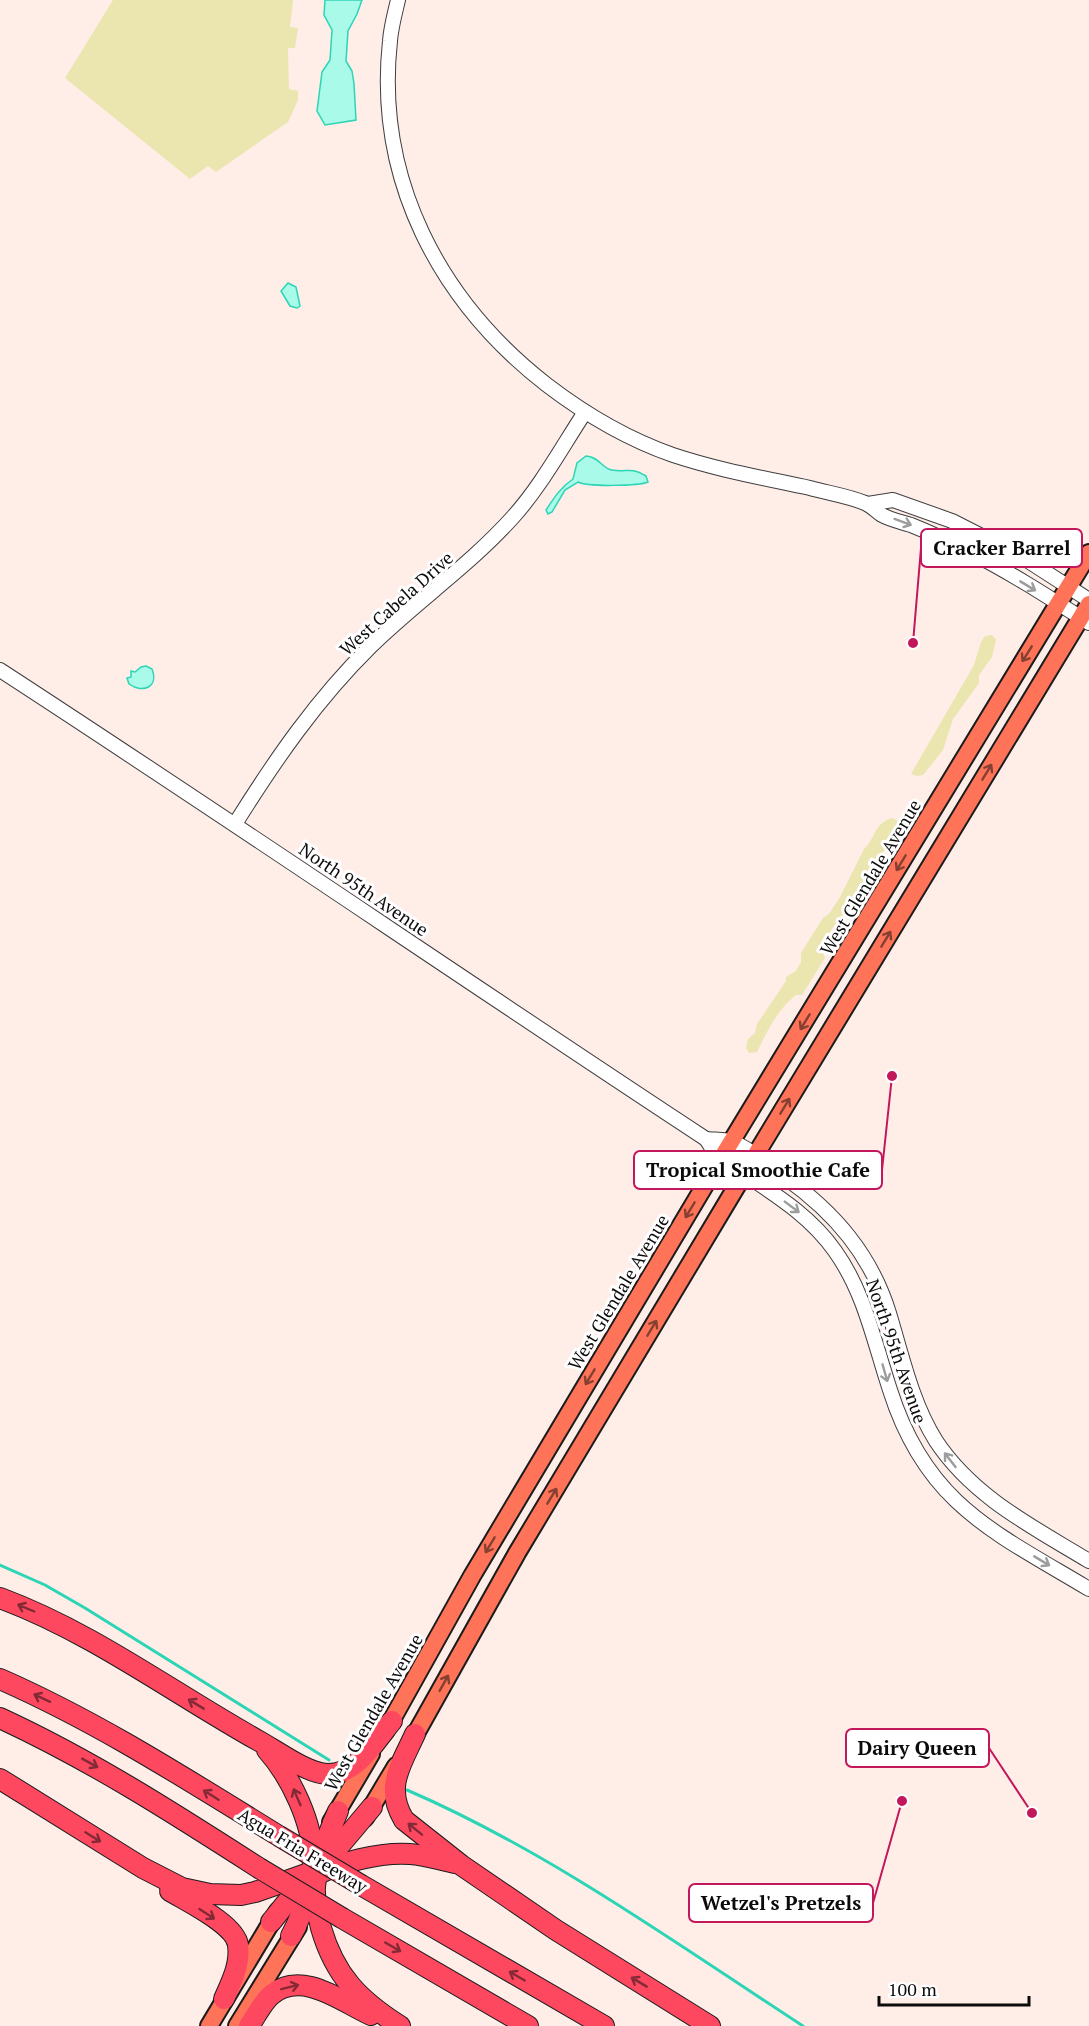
<svg xmlns="http://www.w3.org/2000/svg" width="1089" height="2026" viewBox="0 0 1089 2026" font-family="'PT Serif',serif">
  <rect width="100%" height="100%" fill="#ffede8"/>
  <g fill="#ebe5b0">
    <polygon points="113,0 293,0 290,27 298,28 295,48 288,48 289,89 298,91 298,100 288,122 216,172 208,166 190,179 65,78"/>
    <polygon points="992,635 996,640 992,657 979,675 979,683 953,719 943,750 923,775 917,776 911,774 974,665 981,642 985,636"/>
    <path d="M891 818 897 820 904 826 891 847H887L881 854 851 906 831 930 822 950 825 958 802 995H796C778 1009 767 1031 757 1052L749 1053 746 1048 748 1039 755 1033 757 1024 786 981V977L796 971 801 962V953L823 918 829 914 840 897 864 849C876 838 873 825 891 818Z"/>
  </g>
  <g fill="#a9fae8" stroke="#2cd5b5" stroke-width="1.5">
    <polygon points="325,0 362,0 357,14 348,31 346,61 352,71 354,84 356,120 325,125 317,111 322,72 330,60 332,30 324,15"/>
    <polygon points="288,283 296,287 300,306 297,308 290,306 281,291"/>
    <path d="M586 456C598 456 603 469 612 470 627 473 629 466 646 476L648 482C639 486 587 487 578 482L565 490 552 512 548 514 546 510C554 498 560 488 573 479L577 463Z"/>
    <path d="M146 666 152 669C159 687 143 694 129 684L127 678 131 677V671L135 672 141 667Z"/>
  </g>
  <g fill="none" stroke-linecap="round" stroke-linejoin="round">
    <g stroke="#2cd5b5" stroke-width="3">
      <polyline points="0,1565 45,1585 85,1608 329,1760"/>
      <path d="M407 1790C548 1851 674 1942 803 2026"/>
    </g>
    <g stroke="#3e3e3e" stroke-width="16">
      <g id="minor">
        <path d="M398 0C395 13 391 27 390 41 375 179 439 301 547 385 585 414 627 439 673 455 718 470 764 478 810 488 828 493 848 496 865 503 872 506 876 511 882 515 891 520 902 522 911 525 931 533 950 542 968 551 1010 572 1050 598 1089 623"/>
        <polyline points="868,504 893,500 952,521 1019,555 1089,600"/>
        <path d="M0 670C237 824 470 984 706 1139 711 1146 716 1156 722 1161 729 1166 738 1170 746 1175 779 1197 812 1218 835 1251 865 1293 874 1342 890 1390 926 1504 994 1532 1089 1589"/>
        <path d="M235 824C275 760 317 699 371 646 417 601 470 565 513 517 541 486 562 447 585 412"/>
        <path d="M706 1139C714 1140 726 1139 733 1142 752 1150 770 1166 786 1178 835 1213 871 1255 889 1313 902 1356 912 1403 936 1441 973 1497 1033 1527 1089 1561"/>
      </g>
    </g>
    <g stroke="#1c1c1c" stroke-width="20">
      <g id="major">
        <polyline points="385,1732 472,1576 711,1175 1089,553"/>
        <polyline points="410,1744 517,1553 744,1174 1089,604"/>
        <polyline points="365,1818 396,1766"/>
        <polyline points="331,1822 371,1754"/>
        <polyline points="209,2026 278,1911"/>
        <polyline points="237,2026 298,1927"/>
      </g>
    </g>
    <g stroke="#1c1c1c" stroke-width="22">
      <g id="highway">
        <path d="M0 1598C92 1632 173 1693 259 1741 277 1751 308 1774 328 1774 358 1774 375 1741 392 1721"/>
        <path d="M0 1679C98 1722 188 1780 279 1836"/>
        <path d="M0 1718C91 1760 175 1814 259 1868"/>
        <path d="M415 1734C401 1765 384 1787 404 1820L461 1865 556 1930 710 2026"/>
        <path d="M267 1750C291 1777 313 1823 313 1860 313 1887 303 1913 291 1936"/>
        <polyline points="0,1779 143,1868 182,1888 210,1894 241,1895 255,1892 312,1872 335,1851 372,1807"/>
        <path d="M338 1811C328 1835 317 1860 315 1887 314 1901 318 1914 321 1928 335 1976 359 2000 400 2026"/>
        <polyline points="361,1885 604,2026"/>
        <path d="M170 1891C188 1902 235 1924 238 1945 241 1964 231 1983 224 1999"/>
        <polyline points="342,1918 528,2026"/>
        <path d="M271 1922C284 1906 296 1889 312 1878 336 1862 382 1852 410 1854 425 1855 441 1860 455 1863"/>
        <path d="M249 2026C256 2016 262 2003 271 1995 302 1969 342 2002 371 2015"/>
      </g>
    </g>
    <use href="#minor" stroke="#fff" stroke-width="14"/>
    <use href="#major" stroke="#ff7458" stroke-width="16"/>
    <use href="#highway" stroke="#fd4860" stroke-width="20"/>
    <g stroke="#1c1c1c" stroke-width="22" stroke-linecap="butt">
      <g id="highway-bridge">
        <polyline points="279,1836 361,1885"/>
        <polyline points="259,1868 342,1918"/>
      </g>
    </g>
    <use href="#highway-bridge" stroke="#fd4860" stroke-width="20"/>
  </g>
  <defs><path id="oneway-shaft" d="M-6 0H5M1.5-3L5.5 0L1.5 3" fill="none" stroke-width="1.6" stroke-linecap="round" stroke-linejoin="round" transform="scale(1.5)"/></defs>
  <g stroke="#9d9d9d">
    <use href="#oneway-shaft" transform="translate(903 522) rotate(20)"/>
    <use href="#oneway-shaft" transform="translate(1028 586) rotate(31)"/>
    <use href="#oneway-shaft" transform="translate(792 1207) rotate(37)"/>
    <use href="#oneway-shaft" transform="translate(885 1373) rotate(74)"/>
    <use href="#oneway-shaft" transform="translate(950 1460) rotate(-128)"/>
    <use href="#oneway-shaft" transform="translate(1042 1561) rotate(31)"/>
  </g>
  <g stroke="#854032">
    <use href="#oneway-shaft" transform="translate(1027 654) rotate(122)"/>
    <use href="#oneway-shaft" transform="translate(987 772) rotate(-59)"/>
    <use href="#oneway-shaft" transform="translate(901 863) rotate(121)"/>
    <use href="#oneway-shaft" transform="translate(886 939) rotate(-59)"/>
    <use href="#oneway-shaft" transform="translate(805 1022) rotate(121)"/>
    <use href="#oneway-shaft" transform="translate(785 1106) rotate(-59)"/>
    <use href="#oneway-shaft" transform="translate(690 1210) rotate(121)"/>
    <use href="#oneway-shaft" transform="translate(652 1328) rotate(-59)"/>
    <use href="#oneway-shaft" transform="translate(590 1377) rotate(121)"/>
    <use href="#oneway-shaft" transform="translate(552 1496) rotate(-59)"/>
    <use href="#oneway-shaft" transform="translate(490 1545) rotate(121)"/>
    <use href="#oneway-shaft" transform="translate(444 1683) rotate(-61)"/>
  </g>
  <g stroke="#842a36">
    <use href="#oneway-shaft" transform="translate(26 1608) rotate(-157)"/>
    <use href="#oneway-shaft" transform="translate(42 1698) rotate(-155)"/>
    <use href="#oneway-shaft" transform="translate(196 1704) rotate(-149)"/>
    <use href="#oneway-shaft" transform="translate(90 1763) rotate(29)"/>
    <use href="#oneway-shaft" transform="translate(211 1795) rotate(-148)"/>
    <use href="#oneway-shaft" transform="translate(297 1797) rotate(-113)"/>
    <use href="#oneway-shaft" transform="translate(415 1829) rotate(-141)"/>
    <use href="#oneway-shaft" transform="translate(93 1837) rotate(32)"/>
    <use href="#oneway-shaft" transform="translate(207 1914) rotate(33)"/>
    <use href="#oneway-shaft" transform="translate(393 1947) rotate(30)"/>
    <use href="#oneway-shaft" transform="translate(517 1976) rotate(-150)"/>
    <use href="#oneway-shaft" transform="translate(639 1982) rotate(-149)"/>
    <use href="#oneway-shaft" transform="translate(290 1987) rotate(-14)"/>
  </g>
  <g text-anchor="middle" dominant-baseline="central" stroke-width="6" stroke-linejoin="round" paint-order="stroke">
    <g font-size="18" fill="#0b0b0b" stroke="#fff">
      <text transform="translate(396 603) rotate(-42)">West Cabela Drive</text>
      <text transform="translate(870 877) rotate(-59)">West Glendale Avenue</text>
      <text transform="translate(364 889) rotate(34)">North 95th Avenue</text>
      <text transform="translate(618 1292) rotate(-59)">West Glendale Avenue</text>
      <text transform="translate(897 1351) rotate(71)">North 95th Avenue</text>
      <text transform="translate(373 1712) rotate(-60)">West Glendale Avenue</text>
      <text transform="translate(303 1850) rotate(31)">Agua Fria Freeway</text>
    </g>
  </g>
  <path fill="none" stroke="#c2185b" stroke-width="2" d="M913 643L921 548M892 1076L882 1170M1032 1813L989 1748M902 1801L873 1903"/>
  <g fill="#c2185b" stroke="#fff" stroke-width="2">
    <circle cx="913" cy="643" r="6"/>
    <circle cx="892" cy="1076" r="6"/>
    <circle cx="1032" cy="1813" r="6"/>
    <circle cx="902" cy="1801" r="6"/>
  </g>
  <g fill="#fff" stroke="#c2185b" stroke-width="2">
    <rect x="921" y="529" width="161" height="38" rx="6"/>
    <rect x="634" y="1151" width="248" height="38" rx="6"/>
    <rect x="846" y="1729" width="143" height="38" rx="6"/>
    <rect x="689" y="1884" width="184" height="38" rx="6"/>
  </g>
  <g font-size="20" text-anchor="middle" font-weight="bold" fill="#0b0b0b">
    <text x="1002" y="555">Cracker Barrel</text>
    <text x="758" y="1177">Tropical Smoothie Cafe</text>
    <text x="917" y="1755">Dairy Queen</text>
    <text x="781" y="1910">Wetzel's Pretzels</text>
  </g>
  <path d="M879 1996v9h150v-9" fill="none" stroke="#0b0b0b" stroke-width="3"/>
  <text x="888" y="1996" font-size="18" fill="#0b0b0b" stroke="#ffffff" stroke-width="4.5" paint-order="stroke">100 m</text>
</svg>
